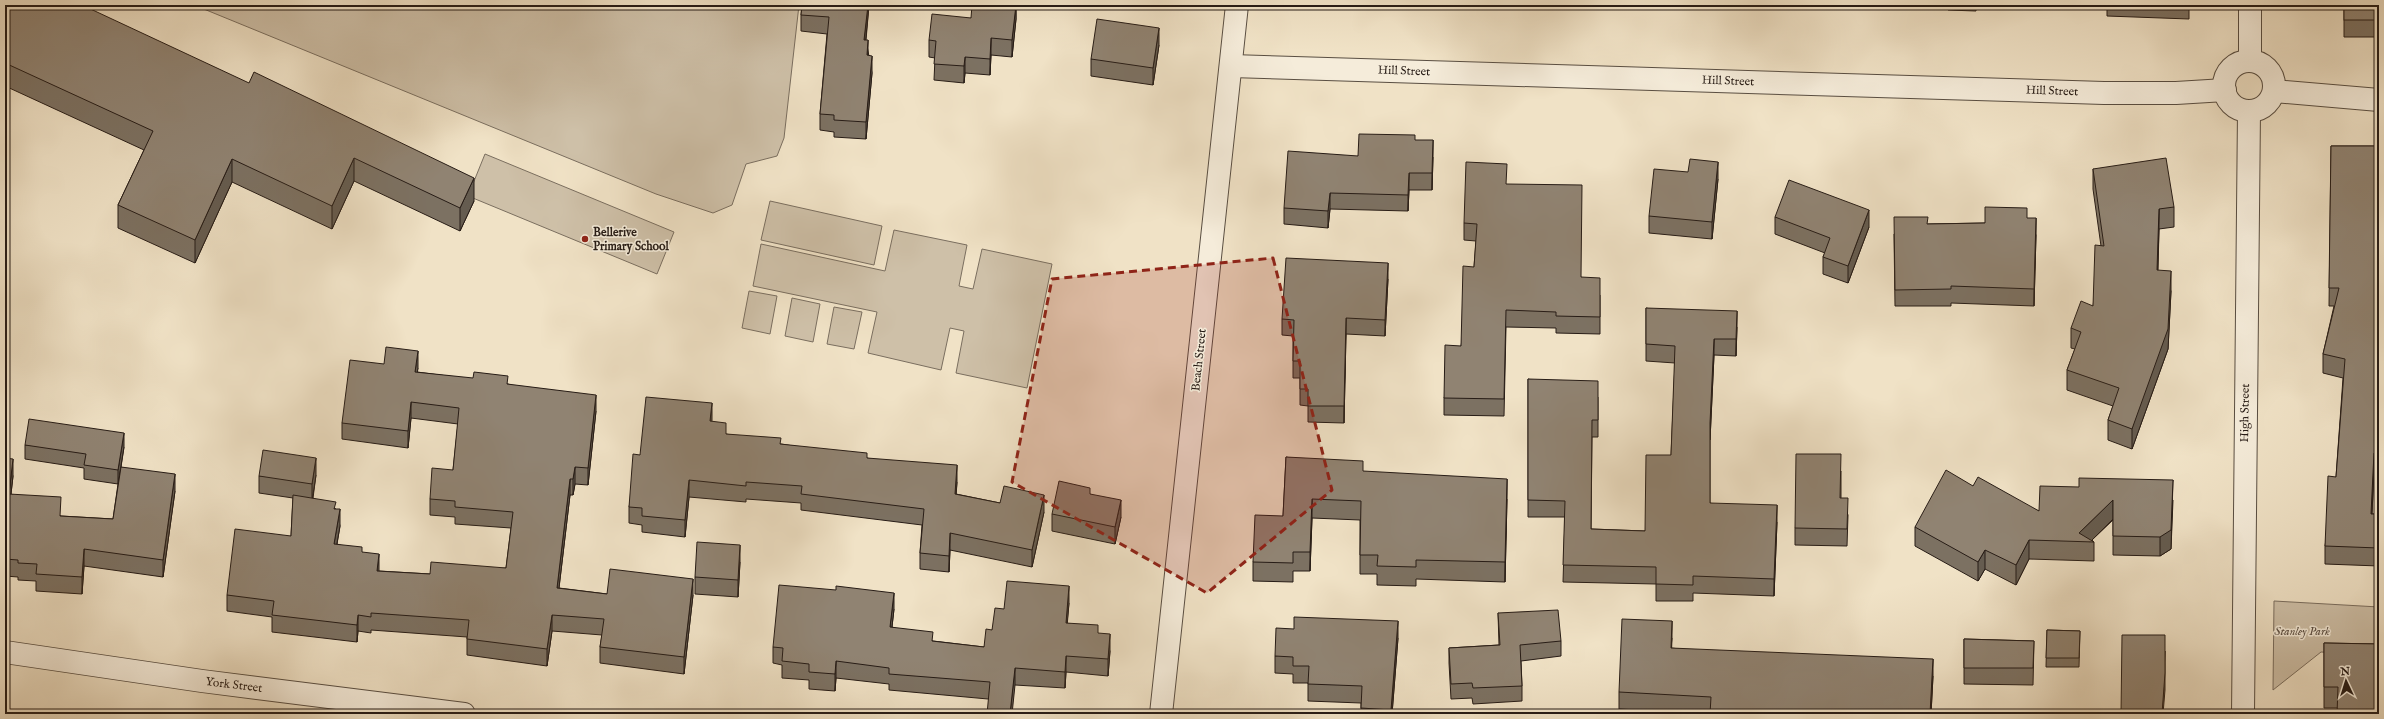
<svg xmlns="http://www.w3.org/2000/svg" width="2384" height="719" viewBox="0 0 2384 719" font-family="'IM FELL English',serif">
  <rect width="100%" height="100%" fill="#f0e2c6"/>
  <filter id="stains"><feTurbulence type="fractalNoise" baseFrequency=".005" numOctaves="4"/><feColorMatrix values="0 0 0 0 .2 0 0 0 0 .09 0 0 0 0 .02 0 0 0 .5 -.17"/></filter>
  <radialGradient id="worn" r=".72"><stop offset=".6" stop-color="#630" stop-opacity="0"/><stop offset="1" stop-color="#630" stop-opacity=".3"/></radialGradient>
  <g fill="#cec0a8" stroke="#7a6e5f">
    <polygon points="194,5 799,5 784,138 777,156 746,164 732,205 713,213 656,194"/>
    <polygon points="485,154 674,232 657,274 468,196"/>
    <polygon points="770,201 882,226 874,265 761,240"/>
    <polygon points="894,230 967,245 959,286 973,289 982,249 1052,264 1027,388 956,373 964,331 950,328 941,370 868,353 877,312 753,286 761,244 885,271"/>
    <polygon points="749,291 777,296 770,334 742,328"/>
    <polygon points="792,298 820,304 813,342 785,336"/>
    <polygon points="834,307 862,312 854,349 827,344"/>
    <polygon points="2274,601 2379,607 2379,655 2321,652 2273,690"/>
  </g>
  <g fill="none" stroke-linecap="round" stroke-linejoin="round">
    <g stroke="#594e42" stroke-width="24">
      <g id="minor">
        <polyline points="2250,61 2250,5"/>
        <circle cx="2249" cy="86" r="25"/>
        <polyline points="1231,66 2104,93 2176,93 2225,90"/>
        <polyline points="2274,91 2379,100"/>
        <polyline points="5,652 202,681 464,714"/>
        <polyline points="1161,714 1237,5"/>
        <polyline points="2243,714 2249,111"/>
      </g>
    </g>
    <use href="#minor" stroke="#f5ecda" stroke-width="22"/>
  </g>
  <g fill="#7c7162" stroke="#271c16">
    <polygon points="5,5 474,201 460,231 354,181 332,229 232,182 195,263 118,228 118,205 144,150 5,86"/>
    <polygon points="802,5 869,5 866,40 872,73 866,139 834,137 834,132 820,130 820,114 827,34 801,31 801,15"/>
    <polygon points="1016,5 1016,19 1012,57 991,55 990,75 965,73 964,83 934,80 935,58 929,57 929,40 971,18"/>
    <polygon points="1942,5 2003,5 2003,6 1976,5 1976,11 1948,10 1948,5"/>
    <polygon points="2107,5 2189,5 2189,19 2107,16"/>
    <polygon points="2325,5 2379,5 2379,37 2344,37 2344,8 2325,8"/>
    <polygon points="1159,45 1153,85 1091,76 1091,59"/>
    <polygon points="1415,140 1433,157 1432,190 1409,190 1408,211 1330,209 1328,228 1284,224 1284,208 1358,156"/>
    <polygon points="2331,146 2379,146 2379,472 2374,472 2372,514 2379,514 2379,566 2325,564 2325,546 2336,477 2343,378 2323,373 2323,354 2334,306 2329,306"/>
    <polygon points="2093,169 2174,207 2174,227 2159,229 2158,270 2171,291 2168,349 2132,449 2108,440 2108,420 2113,406 2067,390 2067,370 2075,349 2071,348 2071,328 2093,306 2101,246 2093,189"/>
    <polygon points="1718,179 1712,239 1649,233 1649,216"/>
    <polygon points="1507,184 1581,277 1600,295 1600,334 1556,333 1556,328 1506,327 1504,416 1444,415 1444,398 1461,346 1474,267 1476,241 1464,240 1464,223"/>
    <polygon points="1775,217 1869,227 1848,283 1823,274 1823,257 1825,253 1775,234"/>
    <polygon points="2027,218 2036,235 2034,306 1951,303 1951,306 1895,306 1894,234 1928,224 1985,223"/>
    <polygon points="1388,279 1385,336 1346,334 1344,423 1308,422 1308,406 1300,405 1300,378 1293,378 1293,336 1282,335 1282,319"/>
    <polygon points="1646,308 1737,327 1736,356 1714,355 1710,440 1710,503 1777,522 1774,596 1693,593 1693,601 1656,601 1656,584 1563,582 1565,517 1528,517 1528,379 1598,397 1598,437 1592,437 1591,529 1645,531 1671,455 1675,363 1646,361"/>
    <polygon points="384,364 418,368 417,372 508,384 596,411 588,485 575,484 573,495 570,495 559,588 607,594 693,595 684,674 600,663 600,647 602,635 552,631 547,666 467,655 467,637 371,630 371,633 358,631 357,642 272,632 272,617 227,611 227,595 291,536 293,498 259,493 259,476 316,475 313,498 336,509 340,526 337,544 362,552 379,571 430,574 506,568 511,528 455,524 455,517 430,515 430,499 453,470 458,424 411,418 408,448 342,439 342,423"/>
    <polygon points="712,422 726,434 781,444 867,458 957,482 956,494 1044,512 1032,567 950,550 949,572 920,569 920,553 922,525 801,510 801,503 746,499 746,502 689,497 685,537 642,532 642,525 629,523 629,507 640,455"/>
    <polygon points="25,445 124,447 121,467 175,491 163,577 84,566 82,594 36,591 36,581 18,580 18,577 5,576 5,458 13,476 11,494 61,516 113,519 118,484 84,479 84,468 25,459"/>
    <polygon points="1286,457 1507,499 1505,582 1416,579 1416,586 1377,585 1377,574 1360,574 1360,520 1312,518 1310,571 1293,571 1293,582 1253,581 1253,562 1283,516"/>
    <polygon points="1841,471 1841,498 1848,515 1847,546 1795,545 1795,528"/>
    <polygon points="1973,486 2039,511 2173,500 2171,549 2160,556 2113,555 2113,520 2092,540 2094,542 2094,561 2029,559 2016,585 1985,569 1978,581 1915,546 1915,527"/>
    <polygon points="1090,494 1121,517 1115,544 1052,531 1052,514"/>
    <polygon points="740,562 738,597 695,594 695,577"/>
    <polygon points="1069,603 1067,623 1098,633 1110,651 1108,676 1066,672 1065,688 1015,685 988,699 889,690 889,684 836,678 835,691 809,689 809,680 782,678 782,665 773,663 773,647 894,609 892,627 933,641 984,647 992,630 1004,609"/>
    <polygon points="1498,613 1561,641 1561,656 1521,661 1522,686 1522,701 1473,704 1472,698 1451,699 1449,663 1449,648 1499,645"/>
    <polygon points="2047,630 2080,631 2079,667 2046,667"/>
    <polygon points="1398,638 1392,714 1361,714 1361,703 1308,701 1308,683 1293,683 1293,674 1275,673 1275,656"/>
    <polygon points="1672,638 1671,648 1933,676 1931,714 1710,714 1619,709 1619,692"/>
    <polygon points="1964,639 2034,641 2033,685 1964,684"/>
    <polygon points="2324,643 2379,644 2338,708 2324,708"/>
  </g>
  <g fill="#655c50" stroke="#271c16">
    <polygon points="868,5 869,5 864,57 864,40"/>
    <polygon points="1016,5 1016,19 1012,57 1012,40"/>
    <polygon points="1159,28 1159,45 1153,85 1153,68"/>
    <polygon points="991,38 991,55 990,75 990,59"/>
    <polygon points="868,40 868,57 867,55"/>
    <polygon points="872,56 872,73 866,139 866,122"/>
    <polygon points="965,57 965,73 964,83 964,66"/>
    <polygon points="1433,140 1433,157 1432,190 1432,173"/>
    <polygon points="354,158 354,181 332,229 332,206"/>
    <polygon points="232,159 232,182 195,263 195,240"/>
    <polygon points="1718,162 1718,179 1712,239 1712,222"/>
    <polygon points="1409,173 1409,190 1408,211 1408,195"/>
    <polygon points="474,178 474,201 460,231 460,208"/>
    <polygon points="1330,193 1330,209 1328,228 1328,211"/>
    <polygon points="2159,209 2159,229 2157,290 2157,270"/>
    <polygon points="1869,210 1869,227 1848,283 1848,266"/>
    <polygon points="2036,218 2036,235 2034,306 2034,289"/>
    <polygon points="1388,263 1388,279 1385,336 1385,320"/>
    <polygon points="2171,271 2171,291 2168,349 2132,449 2132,429"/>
    <polygon points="1737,311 1737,327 1736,356 1736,339"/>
    <polygon points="1346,318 1346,334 1344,423 1344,406"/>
    <polygon points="1714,339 1714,355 1710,440 1710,423"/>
    <polygon points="418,351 418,368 415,388 415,372"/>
    <polygon points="596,395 596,411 588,485 588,468"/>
    <polygon points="411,402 411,418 408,448 408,431"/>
    <polygon points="712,403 712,420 710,438 710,421"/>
    <polygon points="124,433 124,447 118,484 118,470"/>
    <polygon points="2374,453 2374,472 2371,532 2371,514"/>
    <polygon points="316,458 316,475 312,501 312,484"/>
    <polygon points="13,459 13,476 9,511 9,494"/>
    <polygon points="957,465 957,482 955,511 955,494"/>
    <polygon points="575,467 575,484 573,495 573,479"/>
    <polygon points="175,474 175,491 163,577 163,560"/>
    <polygon points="570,479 570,495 557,604 557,588"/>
    <polygon points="1507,479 1507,499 1505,582 1505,562"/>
    <polygon points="689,480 689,497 685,537 685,520"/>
    <polygon points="2173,480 2171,549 2160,556 2160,537"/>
    <polygon points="1044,495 1044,512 1032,567 1032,550"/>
    <polygon points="1312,499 1312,518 1310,571 1310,552"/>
    <polygon points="1121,500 1121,517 1115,544 1115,527"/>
    <polygon points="2113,500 2113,519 2090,542 2079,533"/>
    <polygon points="1777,505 1777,522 1774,596 1774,579"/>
    <polygon points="340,509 340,526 334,560 334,544"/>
    <polygon points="950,533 950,550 949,572 949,556"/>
    <polygon points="2029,540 2029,559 2016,585 2016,565"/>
    <polygon points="740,545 740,562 738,597 738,580"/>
    <polygon points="84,549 84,566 82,594 82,577"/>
    <polygon points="1985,550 1985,569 1978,581 1978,562"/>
    <polygon points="379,554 379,570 377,588 377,571"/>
    <polygon points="693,579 693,595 684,674 684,657"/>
    <polygon points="1069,586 1069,603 1066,639 1066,623"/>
    <polygon points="894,593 894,609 890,643 890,627"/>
    <polygon points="358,615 358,631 357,642 357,625"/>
    <polygon points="552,615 552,631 547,666 547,649"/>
    <polygon points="1398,621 1398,638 1392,714 1391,714"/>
    <polygon points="1672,621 1672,638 1671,665 1671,648"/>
    <polygon points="1110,634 1110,651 1108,676 1108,659"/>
    <polygon points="2165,651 2165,690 2163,714 2162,714"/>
    <polygon points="1066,656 1066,672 1065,688 1065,672"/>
    <polygon points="1933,659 1933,676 1931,714 1930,714"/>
    <polygon points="836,661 836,678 835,691 835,674"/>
    <polygon points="1015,668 1015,685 1012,714 1010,714"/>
  </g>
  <g fill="#908372" stroke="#271c16">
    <polygon points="5,5 82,5 249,83 254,72 474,178 460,208 354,158 332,206 232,159 195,240 118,205 153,131 5,63"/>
    <polygon points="802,5 868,5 864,40 868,40 867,55 872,56 866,122 834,120 834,115 820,114 829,17 801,15"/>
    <polygon points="972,5 1016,5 1012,40 991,38 990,59 965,57 964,66 934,64 936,41 929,40 932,14 971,18"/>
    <rect x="2344" y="5" width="35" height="15"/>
    <polygon points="1097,19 1159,28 1153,68 1091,59"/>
    <polygon points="1359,134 1415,135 1415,140 1433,140 1432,173 1409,173 1408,195 1330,193 1328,211 1284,208 1288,151 1358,156"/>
    <polygon points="2331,146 2379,146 2379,454 2374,453 2371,514 2379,514 2379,548 2325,546 2328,476 2336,477 2345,359 2323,354 2339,288 2329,288"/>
    <polygon points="2166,158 2174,207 2159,209 2157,270 2171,271 2168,329 2132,429 2108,420 2119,388 2067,370 2081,332 2071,328 2081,301 2093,306 2095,245 2104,246 2093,169"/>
    <polygon points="1690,159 1718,162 1712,222 1649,216 1654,169 1688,172"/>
    <polygon points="1466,162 1507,164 1506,184 1582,185 1581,277 1600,278 1600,317 1556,316 1556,312 1506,310 1504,399 1444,398 1445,345 1461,346 1463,266 1474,267 1477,224 1464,223"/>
    <polygon points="1789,180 1869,210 1848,266 1823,257 1830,238 1775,217"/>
    <polygon points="1985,207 2027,208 2027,218 2036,218 2034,289 1951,286 1951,289 1895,290 1894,217 1928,217 1927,224 1985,223"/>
    <polygon points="1286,258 1388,263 1385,320 1346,318 1344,406 1308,406 1308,389 1300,389 1300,361 1293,361 1294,320 1282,319"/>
    <polygon points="1646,308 1737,311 1736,339 1714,339 1710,423 1710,503 1777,505 1774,579 1693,576 1693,585 1656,584 1656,567 1563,565 1565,501 1528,500 1528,379 1598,381 1598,420 1592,420 1591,529 1645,531 1646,455 1671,455 1675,346 1646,344"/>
    <polygon points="386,347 418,351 415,372 473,378 474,372 508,376 507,384 596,395 588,468 575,467 573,479 570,479 557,588 607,594 610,569 693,579 684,657 600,647 604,619 552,615 547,649 467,639 469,620 371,613 371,617 358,615 357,625 272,615 274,601 227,595 235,529 291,536 293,495 336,502 334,509 340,509 334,544 362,547 362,552 379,554 377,571 430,574 431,562 506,568 513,512 455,507 455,501 430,499 432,468 453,470 459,408 411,402 408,431 342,423 350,360 384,364"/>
    <polygon points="646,397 712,403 710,421 726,423 726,434 781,438 780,444 867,453 867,458 957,465 955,494 1000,503 1004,486 1044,495 1032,550 950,533 949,556 920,553 924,509 801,494 802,486 746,482 746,486 689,480 685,520 642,516 642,508 629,507 633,454 640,455"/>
    <polygon points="29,419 124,433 118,470 84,465 86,454 25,445"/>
    <polygon points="263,450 316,458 312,484 259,476"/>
    <polygon points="1796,454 1841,454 1840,498 1848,498 1847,529 1795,528"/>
    <polygon points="1286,457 1363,461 1363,471 1507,479 1505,562 1416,560 1416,567 1377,566 1378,555 1360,555 1361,501 1312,499 1310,552 1293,552 1293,563 1253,562 1255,515 1283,516"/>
    <polygon points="5,458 13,459 9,494 61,497 60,516 113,519 121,467 175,474 163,560 84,549 82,577 36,574 37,564 18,563 18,560 5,559"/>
    <polygon points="1946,470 1973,486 1978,477 2039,511 2040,486 2079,487 2079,478 2173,480 2171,530 2160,537 2113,536 2113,500 2079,533 2094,542 2029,540 2016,565 1985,550 1978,562 1915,527"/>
    <polygon points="1059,481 1090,488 1090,494 1121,500 1115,527 1052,514"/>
    <polygon points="697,542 740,545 738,580 695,577"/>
    <polygon points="1007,581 1069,586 1066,623 1098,625 1098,633 1110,634 1108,659 1066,656 1065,672 1015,668 1010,714 987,714 990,682 889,674 889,668 836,661 835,674 809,672 809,664 782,661 783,648 773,647 779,585 836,590 836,586 894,593 890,627 933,632 932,641 984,647 986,629 992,630 995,608 1004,609"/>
    <polygon points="1558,610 1561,641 1520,645 1522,686 1473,688 1472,683 1451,684 1449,648 1500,645 1498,613"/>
    <polygon points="1294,617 1398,621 1391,710 1361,708 1362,686 1308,684 1309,666 1293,666 1293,657 1275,656 1276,628 1294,629"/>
    <polygon points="1622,619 1672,621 1671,648 1933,659 1930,714 1710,714 1711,697 1619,692"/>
    <polygon points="2047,630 2080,631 2079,658 2046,658"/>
    <polygon points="2122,635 2165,635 2165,673 2162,714 2121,714"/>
    <polygon points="1964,639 2034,641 2033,668 1964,668"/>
    <polygon points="2324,643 2379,644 2379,714 2337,714 2338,687 2324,687"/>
  </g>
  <path fill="#8f2418" fill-opacity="0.2" stroke="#8f2418" stroke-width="3" stroke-dasharray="8 5" stroke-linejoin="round" d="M1273 258 1332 490 1207 593 1012 482 1052 279Z"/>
  <circle fill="#8f2418" stroke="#f5ecda" stroke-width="1.5" cx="585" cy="239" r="4"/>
  <g text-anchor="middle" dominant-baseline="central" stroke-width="3" stroke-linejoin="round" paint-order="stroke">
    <g font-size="12" fill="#271c16" stroke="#f5ecda">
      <text transform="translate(1404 71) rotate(2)">Hill Street</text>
      <text transform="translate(1728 81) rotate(2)">Hill Street</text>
      <text transform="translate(2052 91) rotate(2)">Hill Street</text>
      <text transform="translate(1199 360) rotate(-84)">Beach Street</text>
      <text transform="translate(2245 413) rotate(-89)">High Street</text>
      <text transform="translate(234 685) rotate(7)">York Street</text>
    </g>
    <g font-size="12" font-weight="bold" fill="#271c16" stroke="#f5ecda" text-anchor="start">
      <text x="593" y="232">Bellerive<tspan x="593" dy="14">Primary School</tspan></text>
    </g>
    <g font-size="12" font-style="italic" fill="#594d42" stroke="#f5ecda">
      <text x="2302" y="631">Stanley Park</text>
    </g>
  </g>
  <rect width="2384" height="719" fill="none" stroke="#f0e2c6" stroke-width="20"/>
  <rect x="6" y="6" width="2372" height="707" fill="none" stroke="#271c16" stroke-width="2"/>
  <rect x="10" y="10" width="2364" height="699" fill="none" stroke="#271c16"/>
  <g transform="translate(2346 681) rotate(356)" stroke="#f5ecda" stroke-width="3" paint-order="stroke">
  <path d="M0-3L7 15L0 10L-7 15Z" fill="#271c16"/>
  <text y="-6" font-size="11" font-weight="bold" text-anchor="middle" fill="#271c16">N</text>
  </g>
  <rect width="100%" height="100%" filter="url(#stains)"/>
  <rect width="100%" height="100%" fill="url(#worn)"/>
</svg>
